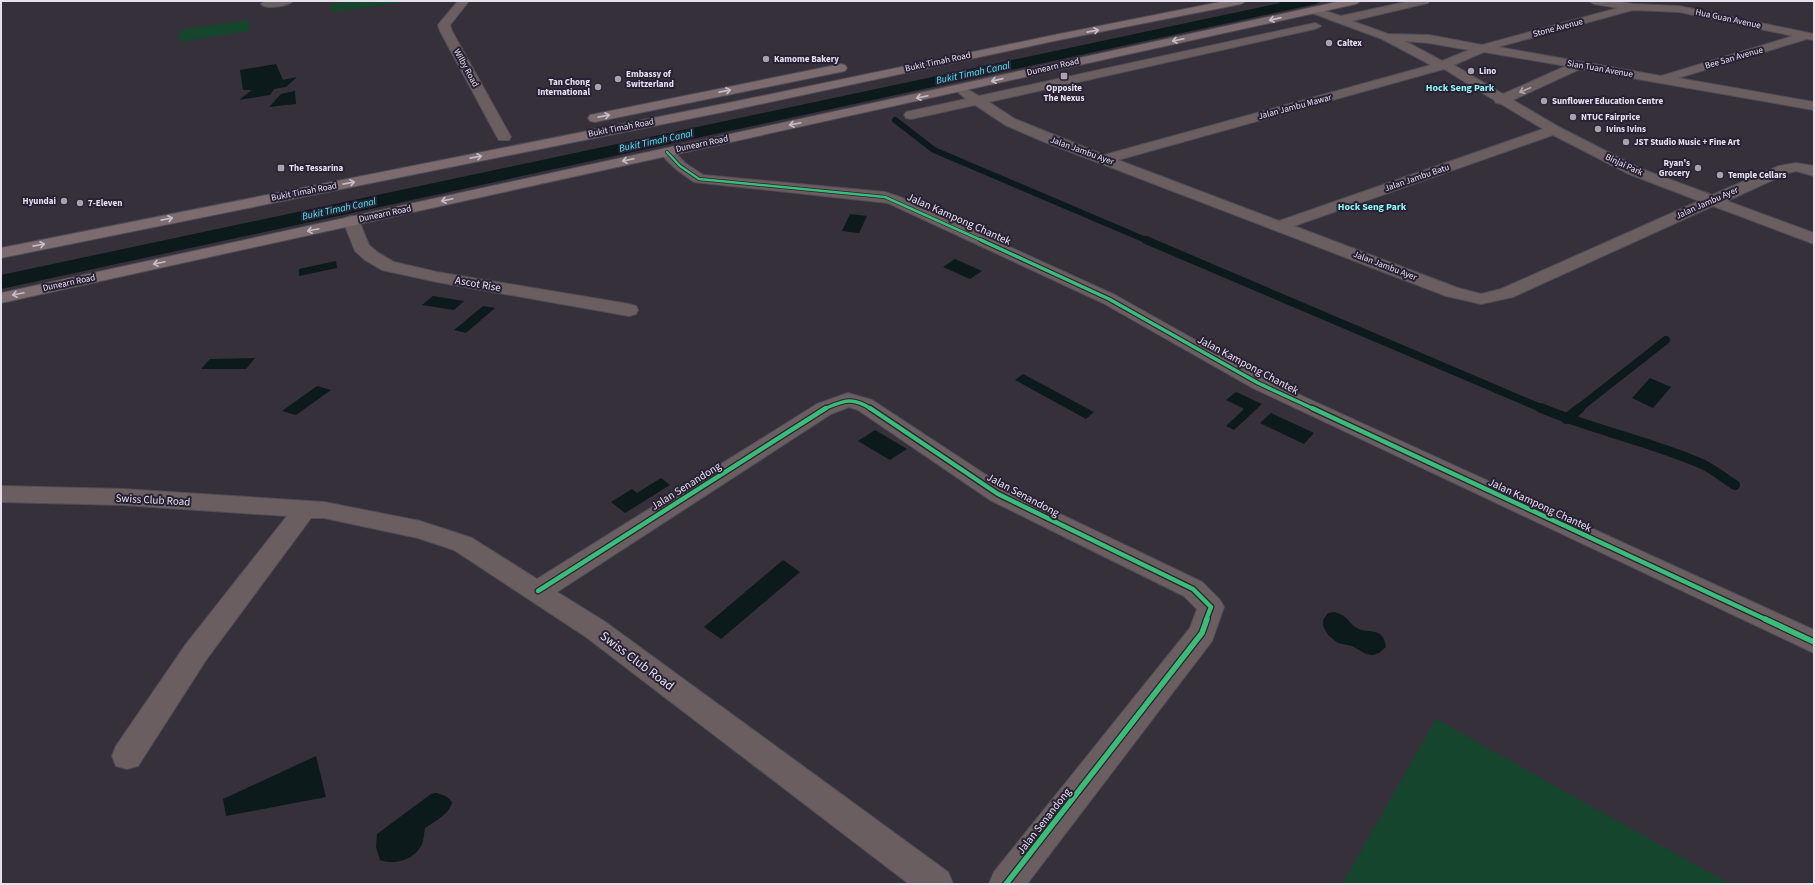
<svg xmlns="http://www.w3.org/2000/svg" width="1815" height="885" viewBox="0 0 1815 885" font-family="'Source Sans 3',sans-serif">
  <rect width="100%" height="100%" fill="#35303a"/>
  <g fill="#15452c">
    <polygon points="350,1 412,1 332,12 330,4"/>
    <polygon points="248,20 250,31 180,42 179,30"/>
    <polygon points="1436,719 1730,884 1342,884"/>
  </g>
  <g fill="#0c1a1c">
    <polygon points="1276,1 1325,1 1292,8"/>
    <polygon points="276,64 283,80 297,77 286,87 274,89 270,95 239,100 252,90 243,90 240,70"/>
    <polygon points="295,91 296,104 269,107 281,94"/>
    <polygon points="850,214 867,216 859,233 842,231"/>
    <polygon points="955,259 982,271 970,279 943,267"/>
    <polygon points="336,261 337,268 299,276 299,269"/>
    <polygon points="433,296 464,301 454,310 422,305"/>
    <polygon points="483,306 495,308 466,333 454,330"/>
    <polygon points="255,358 246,369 201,369 210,359"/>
    <polygon points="1023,374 1094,412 1086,419 1015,380"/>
    <polygon points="1650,378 1671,387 1653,408 1632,398"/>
    <polygon points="317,386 331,390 296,415 282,411"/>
    <polygon points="1236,392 1262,404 1234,430 1226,426 1244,409 1226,400"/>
    <polygon points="1271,413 1314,433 1304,444 1260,423"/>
    <polygon points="875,430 907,449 890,460 858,441"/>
    <polygon points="661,478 670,485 625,513 611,502 632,489 637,493"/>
    <polygon points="783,560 800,572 721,639 704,627"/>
    <path d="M1334 612C1349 616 1347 622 1357 628 1369 635 1383 625 1386 647L1379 653 1373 655 1366 654 1352 646 1338 643 1328 635 1323 626V620L1328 613Z"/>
    <polygon points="316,756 326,797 226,816 223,799"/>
    <path d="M436 793C444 795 447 796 452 802 451 813 434 822 425 828 424 833 424 837 423 841 418 859 395 866 380 860L376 847 377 834 431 794Z"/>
  </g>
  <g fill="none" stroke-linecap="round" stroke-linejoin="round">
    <polyline stroke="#0c1a1c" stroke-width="6" points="895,120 934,150 1148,241"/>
    <g stroke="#0c1a1c" stroke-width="8">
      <polyline points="1146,240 1543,409"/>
      <polyline points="1578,409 1666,340"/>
    </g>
    <g stroke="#0c1a1c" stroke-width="10">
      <path d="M1541 408C1593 430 1650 441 1702 464 1713 469 1724 478 1735 485"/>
      <polyline points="1566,419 1580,408"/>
    </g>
    <polygon fill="#0c1a1c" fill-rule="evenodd" points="1290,1 1318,1 1316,4 1311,5 1,289 1,275"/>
    <g stroke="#514d56" stroke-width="2">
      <g id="minor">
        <path d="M265 1H293C288 6 266 10 261 4Z"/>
        <polygon points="458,1 469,1 450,25 452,31 511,137 509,140 499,140 497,137 440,31 438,25"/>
        <path d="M1410 1H1429L1428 3 1352 21 1388 34 1429 35 1482 45 1618 8 1594 4 1589 1H1615L1633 4 1679 6 1814 34V40L1807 39 1678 78 1814 102V110L1580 69 1513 100 1559 127 1639 168 1712 195 1779 166 1796 163 1814 166V176L1796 171 1788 173 1727 201 1814 233V244L1713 206 1513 297 1481 304 1446 296 1042 141 1005 125 975 105 911 119 906 118 904 115 906 112 966 99 954 89 955 86 960 85 979 96 1315 23 1321 26 1315 29 989 102 1015 119 1104 155 1431 65 1382 39 1309 12 1308 10 1313 7 1341 16ZM1633 10 1679 12 1793 36 1661 76 1498 47ZM1405 41 1429 43 1469 50 1442 61ZM1484 52 1566 66 1503 94 1454 65ZM1444 69 1494 100 1496 103 1501 104 1543 129 1279 221 1118 160ZM1553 135 1629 174 1699 201 1501 289 1481 294 1458 288 1294 226Z"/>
        <path d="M667 148 672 149 685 163 703 175 885 192 900 197 1115 295 1265 379 1814 630V653L1251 387 1103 303 888 203 694 182C681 173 669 165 660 152L662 149Z"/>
        <polygon points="351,216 357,218 359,221 369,245 377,252 394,262 437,272 629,304 636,306 638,310 636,314 629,316 437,282 382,270 365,260 355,251 343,221 345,218"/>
        <polygon points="848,393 872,400 1006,488 1202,582 1220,600 1224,607 1212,641 1027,884 989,884 994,872 1190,628 1197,609 1184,596 990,500 858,410 849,407 831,414 557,592 604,621 948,872 953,884 909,884 586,637 454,550 418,538 324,518 311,518 206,660 138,766 127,769 116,766 112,756 116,746 186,644 287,516 123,505 1,502 1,486 123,489 324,502 420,521 472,538 537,579 817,404"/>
      </g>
    </g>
    <g stroke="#514d56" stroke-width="2">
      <g id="highway">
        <polygon points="1225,1 1246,1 1241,4 1054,41 728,111 1,258 1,248 728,103 1054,35"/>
        <polygon points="1341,1 1361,1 1356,4 1,303 1,293"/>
        <polygon points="841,64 845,65 847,68 845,71 595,122 590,121 588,118 590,115 595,114"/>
      </g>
    </g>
    <use href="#minor" fill="#6a5e60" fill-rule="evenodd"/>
    <use href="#highway" fill="#7c6c70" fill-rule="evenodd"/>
    <g stroke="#2a2135" stroke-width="4">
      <polyline id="cycleway-far3" points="667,152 680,166 699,179 885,197 983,241"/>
    </g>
    <g stroke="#2a2135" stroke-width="5.5">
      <g id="cycleway-far2">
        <polyline points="981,240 1109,299 1258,383 1314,409"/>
        <path d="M824 409C843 401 852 396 871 409"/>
      </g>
    </g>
    <g stroke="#2a2135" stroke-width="7">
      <g id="cycleway-far1">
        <polyline points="870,408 998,494 1193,589 1211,607 1206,620"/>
        <polyline points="1312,408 1767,620"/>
        <polyline points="538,591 826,408"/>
      </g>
    </g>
    <g stroke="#2a2135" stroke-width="8">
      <g id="cycleway">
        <polyline points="1765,619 1814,642"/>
        <polyline points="1006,884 1202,633 1207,619"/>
      </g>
    </g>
    <use href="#cycleway-far3" stroke="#3abd76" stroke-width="2.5"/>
    <use href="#cycleway-far2" stroke="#3abd76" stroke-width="3.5"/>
    <use href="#cycleway-far1" stroke="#3abd76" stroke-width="4.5"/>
    <use href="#cycleway" stroke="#3abd76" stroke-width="5.5"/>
  </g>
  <defs><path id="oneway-shaft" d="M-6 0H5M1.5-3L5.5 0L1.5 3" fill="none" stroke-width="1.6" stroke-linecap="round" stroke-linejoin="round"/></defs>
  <g stroke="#c6bdc8">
    <use href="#oneway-shaft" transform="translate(1275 19) rotate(167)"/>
    <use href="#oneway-shaft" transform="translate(1093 31) rotate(-11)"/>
    <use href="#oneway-shaft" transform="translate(1178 40) rotate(168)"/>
    <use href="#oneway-shaft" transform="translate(997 80) rotate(167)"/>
    <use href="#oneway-shaft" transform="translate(725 91) rotate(-11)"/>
    <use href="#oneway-shaft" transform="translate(922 97) rotate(168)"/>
    <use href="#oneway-shaft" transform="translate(604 116) rotate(-11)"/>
    <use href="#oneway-shaft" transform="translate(795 124) rotate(168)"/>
    <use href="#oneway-shaft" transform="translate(476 157) rotate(-11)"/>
    <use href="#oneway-shaft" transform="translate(628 160) rotate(168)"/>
    <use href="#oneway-shaft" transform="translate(349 183) rotate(-11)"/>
    <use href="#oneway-shaft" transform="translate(447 200) rotate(168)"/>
    <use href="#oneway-shaft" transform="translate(167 219) rotate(-11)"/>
    <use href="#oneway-shaft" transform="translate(313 230) rotate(168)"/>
    <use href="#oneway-shaft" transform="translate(39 245) rotate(-11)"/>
    <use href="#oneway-shaft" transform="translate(159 263) rotate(168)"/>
    <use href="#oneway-shaft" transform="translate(18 294) rotate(168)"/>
  </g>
  <use stroke="#aea6ae" href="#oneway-shaft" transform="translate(1525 90) rotate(157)"/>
  <g fill="#a7a2ae" stroke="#2a2135" stroke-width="1.5">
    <circle cx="1329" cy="43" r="4"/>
    <circle cx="766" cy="59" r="4"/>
    <circle cx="1471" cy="71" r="4"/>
    <rect x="1060" y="72" width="8" height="8" rx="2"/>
    <circle cx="618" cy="79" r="4"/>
    <circle cx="598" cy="87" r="4"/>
    <circle cx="1544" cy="101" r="4"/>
    <circle cx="1573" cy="117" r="4"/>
    <circle cx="1598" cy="129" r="4"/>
    <circle cx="1626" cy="142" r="4"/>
    <rect x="277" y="164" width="8" height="8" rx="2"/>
    <circle cx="1698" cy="168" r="4"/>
    <circle cx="1720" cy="175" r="4"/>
    <circle cx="64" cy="201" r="4"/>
    <circle cx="80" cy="203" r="4"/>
  </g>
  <g text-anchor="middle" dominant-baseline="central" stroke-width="4" stroke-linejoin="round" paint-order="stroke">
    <g font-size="9" fill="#e5e0ed" stroke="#2a2135">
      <text transform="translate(1728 19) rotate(12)">Hua Guan Avenue</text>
      <text transform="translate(1558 28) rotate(-15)">Stone Avenue</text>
      <text transform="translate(1734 58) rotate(-16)">Bee San Avenue</text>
      <text transform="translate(938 62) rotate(-12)">Bukit Timah Road</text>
      <text transform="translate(1053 67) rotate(-13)">Dunearn Road</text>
      <text transform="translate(466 68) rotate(61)">Wilby Road</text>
      <text transform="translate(1600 69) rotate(10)">Sian Tuan Avenue</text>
      <text transform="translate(1295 107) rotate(-15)">Jalan Jambu Mawar</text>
      <text transform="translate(621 128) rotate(-11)">Bukit Timah Road</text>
      <text transform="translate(702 144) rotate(-12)">Dunearn Road</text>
      <text transform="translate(1082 151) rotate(20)">Jalan Jambu Ayer</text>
      <text transform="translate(1624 165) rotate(25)">Binjai Park</text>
      <text transform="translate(1417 178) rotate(-19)">Jalan Jambu Batu</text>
      <text transform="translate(304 192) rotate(-11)">Bukit Timah Road</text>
      <text transform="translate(1707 203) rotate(-24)">Jalan Jambu Ayer</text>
      <text transform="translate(385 214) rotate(-12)">Dunearn Road</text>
      <text transform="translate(1385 266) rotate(21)">Jalan Jambu Ayer</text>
      <text transform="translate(69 283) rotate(-12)">Dunearn Road</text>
    </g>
    <g font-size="9" font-weight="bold" fill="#e5e0ed" stroke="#2a2135" text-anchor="start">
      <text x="1337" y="43">Caltex</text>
      <text x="774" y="59">Kamome Bakery</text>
      <text x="1479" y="71">Lino</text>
      <text x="626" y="74">Embassy of<tspan x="626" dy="10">Switzerland</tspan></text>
      <text x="590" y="82" text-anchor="end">Tan Chong<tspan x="590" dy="10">International</tspan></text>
      <text x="1064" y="88" text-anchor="middle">Opposite<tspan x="1064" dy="10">The Nexus</tspan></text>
      <text x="1552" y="101">Sunflower Education Centre</text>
      <text x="1581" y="117">NTUC Fairprice</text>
      <text x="1606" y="129">Ivins Ivins</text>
      <text x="1634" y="142">JST Studio Music + Fine Art</text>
      <text x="1690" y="163" text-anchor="end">Ryan's<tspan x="1690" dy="10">Grocery</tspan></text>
      <text x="289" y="168">The Tessarina</text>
      <text x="1728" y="175">Temple Cellars</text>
      <text x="56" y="201" text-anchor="end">Hyundai</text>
      <text x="88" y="203">7-Eleven</text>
    </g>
    <g font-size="10" font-style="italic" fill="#3bf3fb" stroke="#2a2135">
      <text transform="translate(973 73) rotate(-12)">Bukit Timah Canal</text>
      <text transform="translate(656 141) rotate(-12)">Bukit Timah Canal</text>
      <text transform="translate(339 209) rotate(-12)">Bukit Timah Canal</text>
    </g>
    <g font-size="10" font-weight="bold" fill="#8af5f2" stroke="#2a2135">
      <text x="1460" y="88">Hock Seng Park</text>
      <text x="1372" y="207">Hock Seng Park</text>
    </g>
    <g font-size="11" fill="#e5e0ed" stroke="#2a2135">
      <text transform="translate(959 219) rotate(24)">Jalan Kampong Chantek</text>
      <text transform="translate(478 284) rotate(10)">Ascot Rise</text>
      <text transform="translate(1248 365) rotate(28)">Jalan Kampong Chantek</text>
      <text transform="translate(686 486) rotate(-32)">Jalan Senandong</text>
      <text transform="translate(1023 495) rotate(28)">Jalan Senandong</text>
      <text transform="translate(153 500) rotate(3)">Swiss Club Road</text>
      <text transform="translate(1540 505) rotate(25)">Jalan Kampong Chantek</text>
      <text transform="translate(1044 821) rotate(-52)">Jalan Senandong</text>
    </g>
    <g font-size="13" fill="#e5e0ed" stroke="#2a2135">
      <text transform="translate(637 661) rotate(37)">Swiss Club Road</text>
    </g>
  </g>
  <rect width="1815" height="885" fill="none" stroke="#e5e0ed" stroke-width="4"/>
</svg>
